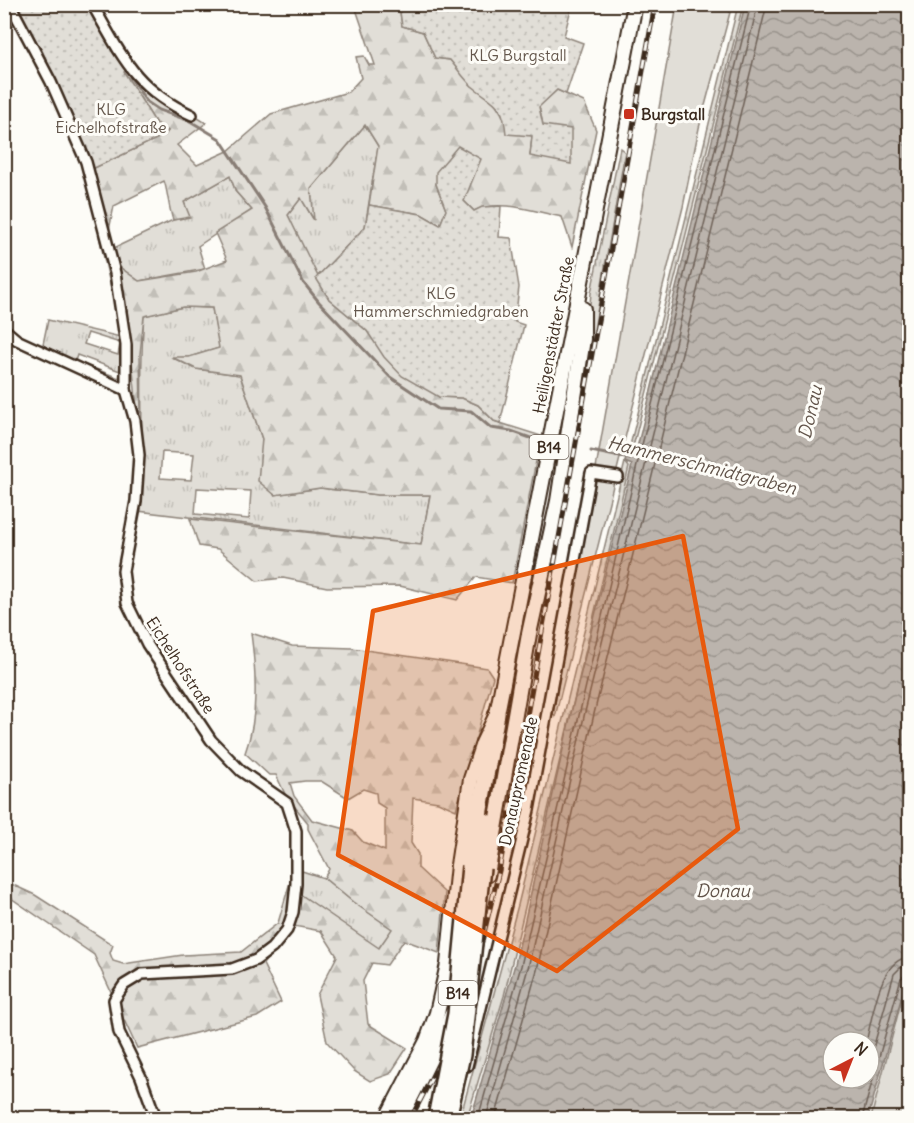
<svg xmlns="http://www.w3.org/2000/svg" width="914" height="1123" viewBox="0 0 914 1123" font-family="Delius,sans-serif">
  <defs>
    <pattern id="grass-tufts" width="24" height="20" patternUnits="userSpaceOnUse" patternTransform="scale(1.5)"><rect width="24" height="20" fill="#e1ded7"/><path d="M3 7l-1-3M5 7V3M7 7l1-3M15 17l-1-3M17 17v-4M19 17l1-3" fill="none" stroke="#c2bfb8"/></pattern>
    <pattern id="forest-firs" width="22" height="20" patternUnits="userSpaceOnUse" patternTransform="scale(1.5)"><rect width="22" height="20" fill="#e1ded7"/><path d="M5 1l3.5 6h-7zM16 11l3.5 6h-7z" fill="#c2bfb8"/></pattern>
    <pattern id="garden-dots" width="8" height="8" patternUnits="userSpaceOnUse" patternTransform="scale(1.5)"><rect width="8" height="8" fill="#e1ded7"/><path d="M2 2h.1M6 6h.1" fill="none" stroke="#c2bfb8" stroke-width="1.8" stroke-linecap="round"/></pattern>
    <pattern id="water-waves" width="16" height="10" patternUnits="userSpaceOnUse" patternTransform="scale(1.5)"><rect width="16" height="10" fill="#bbb4ad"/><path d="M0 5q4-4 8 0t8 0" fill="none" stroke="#99938c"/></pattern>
  </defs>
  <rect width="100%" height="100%" fill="#fdfcf7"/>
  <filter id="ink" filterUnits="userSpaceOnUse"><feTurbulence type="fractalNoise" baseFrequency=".0167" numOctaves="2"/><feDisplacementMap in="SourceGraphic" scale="12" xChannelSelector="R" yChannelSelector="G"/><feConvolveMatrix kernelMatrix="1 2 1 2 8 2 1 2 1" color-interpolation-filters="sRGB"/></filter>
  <g filter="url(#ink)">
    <g fill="url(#grass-tufts)" stroke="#8e847a" stroke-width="1.5" fill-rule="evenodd">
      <polygon points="738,5 743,5 631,455 628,454"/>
      <polygon points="365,125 378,146 365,227 316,278 288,215 301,198 313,219 311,189"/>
      <polygon points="620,148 625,152 589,359 585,358 591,293"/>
      <polygon points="230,176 236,192 252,210 198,246 205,269 139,281 114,263 112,249 173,220 189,217 184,202"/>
      <path d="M183 307 212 308 220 348 189 357 173 358 196 369 240 375 262 439 274 495 320 488 378 495H430L421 545 138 511C146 446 138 381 144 316ZM162 452 194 454 191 480 160 478ZM197 488 251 491 249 519 195 514Z"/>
      <path d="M48 320 121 337 124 352 123 381 117 383 42 349ZM88 333 120 343 118 355 84 344ZM77 355 120 371 119 378 75 361Z"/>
      <polygon points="625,462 629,467 504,996 467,1118 460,1118 518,905"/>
      <polygon points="302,871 324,878 353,902 393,929 378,949 297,892"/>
    </g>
    <g fill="url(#forest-firs)" stroke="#8e847a" stroke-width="1.5" fill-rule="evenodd">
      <path d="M351 5H399L402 26 423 32 435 58 450 60 472 86 492 98 505 119 532 136 530 156 543 125 539 106 557 90 584 102 596 130 572 247 562 217C536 212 499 198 474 211L464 201 470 183 436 184 446 210 440 225 421 214 369 205 378 146 365 125 311 189 314 220 301 198 288 215 329 299 367 331 375 342 439 397 462 398 478 405 494 421 541 436 512 583 476 577 457 600 400 586 327 587 283 578 257 581 218 549 199 546 190 519 421 545 430 495H378L320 488 275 495 258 481 262 439 240 375 196 369 172 357H189L219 348 212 308 183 307 144 316 140 354 141 413 137 408 130 343 116 310 99 236 96 188 90 170 165 135 168 131 155 122 124 72 130 69 139 80 206 123 177 145 197 165 228 151 271 114 348 92 361 78 356 57 364 56 369 65H375L356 9ZM230 176 236 192 252 210 215 233 227 260 196 272 139 281 114 263 108 235 114 206 164 181C167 187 169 210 173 220L190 217 184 202Z"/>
      <path d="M251 633 292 646 352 648 487 668 493 677 456 810 438 802 413 798 411 843 418 854V868L445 893 439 953 404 940 387 965 372 963 363 981 368 1024 407 1048 390 1074 370 1081 354 1071 327 1042 317 995 337 956 321 931 294 926 263 964 281 1002 257 1017 137 1048 94 955 11 898 7 882 35 895 113 945 110 953 113 961 123 964 183 955 241 952 278 923 290 882 297 892 379 948 392 929 353 902 324 878 329 869 308 829V823L286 796 276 775H269L245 753C259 716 256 671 251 633ZM305 781H321L348 798 363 789 376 793 377 803 385 808V851L363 842 353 831 312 820 294 796 290 783Z"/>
    </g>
    <g fill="#e1ded7" stroke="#8e847a" stroke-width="1.5">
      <polygon points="677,5 732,5 699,128 683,207 555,717 553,714"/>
      <polygon points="909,971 909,1118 871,1118"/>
    </g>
    <g fill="url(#garden-dots)" stroke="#8e847a" stroke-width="1.5">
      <polygon points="13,5 92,5 130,69 124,72 155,122 168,131 165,135 90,170 42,50"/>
      <path d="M399 5H572L564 36 583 43 566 94 557 90 539 107 543 125 571 129V164L530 156 532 136 506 134C503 101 494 104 472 86 464 79 457 68 450 60L435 58 423 32 402 26Z"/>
      <polygon points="458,146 481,159 464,201 474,211 482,207 501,206 499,237 511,238 519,287 515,322 524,325 500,423 494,421 478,405 462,398 439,397 402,376 384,357 367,331 329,299 316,278 365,227 369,205 421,214 440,225 446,210 436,184 436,172"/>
    </g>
    <path fill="url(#water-waves)" stroke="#887d74" stroke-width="1.5" fill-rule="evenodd" d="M745 5H909V970L868 1118H471L515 964 572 709 632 465 625 462 628 454 635 456ZM833 1042H869V1078H833Z"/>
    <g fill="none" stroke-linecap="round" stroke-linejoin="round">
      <g stroke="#6e6157" stroke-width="1.5">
        <path d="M866 1042C873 1017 879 958 910 957"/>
        <polyline points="869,1063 894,974 900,968 910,966"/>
        <polyline points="478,1118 521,966 638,461 751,4"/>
        <polyline points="486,1118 528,968 585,712 758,4"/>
        <polyline points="495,1118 537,970 594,714 767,4"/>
        <polyline points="862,1118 901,978 910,973"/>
      </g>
      <g stroke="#887d74" stroke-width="3">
        <polyline points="130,77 147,102 159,110 190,121 220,139 265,207 303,282 319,302 390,377 438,409 471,411 491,428 511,431 539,441"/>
        <polyline points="591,451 630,459"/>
      </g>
      <g stroke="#3b2a1e" stroke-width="14">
        <g id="minor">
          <polyline points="10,4 51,82 86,162 115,273 126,345 126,390 135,421 139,455 136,501 123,571 127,603 147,644 211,740 241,771 287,803 296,831 296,884 293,912 287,930 272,948 256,960 232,969 142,974 124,985 114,1000 119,1032 141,1077 156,1118"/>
          <path d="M92 4C122 56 135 89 192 115"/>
          <polyline points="4,329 17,340 126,390"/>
          <polyline points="467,1066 529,810 591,473 618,477"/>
        </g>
      </g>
      <g stroke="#3b2a1e" stroke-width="18">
        <g id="primary">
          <polyline points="487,875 529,634 558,501 583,339 583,309"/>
          <polyline points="387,1118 427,1041 437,1013 448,964 458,865 471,779 483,743 497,714 635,4"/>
          <polyline points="401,1118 454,1010"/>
        </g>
      </g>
      <g stroke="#3b2a1e" stroke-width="20">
        <g id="trunk">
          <polyline points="470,866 497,714"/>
          <polyline points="482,868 485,821"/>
        </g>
      </g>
      <use href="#minor" stroke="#fdfcf7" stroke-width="9"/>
      <use href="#primary" stroke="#fdfcf7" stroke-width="14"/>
      <use href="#trunk" stroke="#fdfcf7" stroke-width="15"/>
      <g stroke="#3b2a1e" stroke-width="5">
        <polyline id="rail" points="411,1118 440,1062 470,991 499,871 655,4"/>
      </g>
      <use href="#rail" stroke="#fdfcf7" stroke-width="3" stroke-dasharray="9" stroke-linecap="butt"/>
      <g stroke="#3b2a1e" stroke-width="20" stroke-linecap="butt">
        <g id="trunk-bridge">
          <polyline points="436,1118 456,1014 470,866"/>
          <polyline points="448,1118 462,1055 482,868"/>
        </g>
      </g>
      <use href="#trunk-bridge" stroke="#fdfcf7" stroke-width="15"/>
    </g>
  </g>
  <path fill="#e8590c" fill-opacity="0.2" stroke="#e8590c" stroke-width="4.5" stroke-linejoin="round" d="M683 536 738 829 557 971 338 855 373 611Z"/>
  <rect fill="#c8321e" stroke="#fdfcf7" stroke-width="2" x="623" y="108" width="12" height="12" rx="3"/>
  <g text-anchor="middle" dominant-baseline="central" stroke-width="6" stroke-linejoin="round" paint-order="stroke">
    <g fill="#fdfcf7" stroke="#75695f" stroke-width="1.5">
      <rect x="529.5" y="435" width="39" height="24" rx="4.5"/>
      <rect x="438.5" y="981" width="39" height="24" rx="4.5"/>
    </g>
    <g font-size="15" font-weight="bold" fill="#3b2a1e">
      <text x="549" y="447">B14</text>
      <text x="458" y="993">B14</text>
    </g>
    <g font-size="16" fill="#64574c" stroke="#fdfcf7">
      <text x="518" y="55">KLG Burgstall</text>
      <text x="111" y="109">KLG<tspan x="111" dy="18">Eichelhofstraße</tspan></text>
      <text x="441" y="293">KLG<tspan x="441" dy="18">Hammerschmiedgraben</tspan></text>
    </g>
    <g font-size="16" font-weight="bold" fill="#3b2a1e" stroke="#fdfcf7" text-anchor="start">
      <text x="641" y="114">Burgstall</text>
    </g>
    <g font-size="16" fill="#3b2a1e" stroke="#fdfcf7">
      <text transform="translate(553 335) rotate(-79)">Heiligenstädter Straße</text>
      <text transform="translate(181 665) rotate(57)">Eichelhofstraße</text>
      <text transform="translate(518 781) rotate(-78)">Donaupromenade</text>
    </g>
    <g font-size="18" font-style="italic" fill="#615349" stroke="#fdfcf7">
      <text transform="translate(810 412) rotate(-77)">Donau</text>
      <text transform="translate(702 465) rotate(14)">Hammerschmidtgraben</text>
      <text x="723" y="890">Donau</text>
    </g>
  </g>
  <rect width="914" height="1123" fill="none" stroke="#fdfcf7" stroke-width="24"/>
  <rect x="12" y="12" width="890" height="1099" fill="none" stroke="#3b2a1e" stroke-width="2" filter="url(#ink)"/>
  <g transform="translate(851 1060) rotate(42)"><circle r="28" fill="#fdfcf7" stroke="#afa8a0" stroke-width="1.5"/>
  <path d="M0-4.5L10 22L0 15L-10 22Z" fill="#c8321e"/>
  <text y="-9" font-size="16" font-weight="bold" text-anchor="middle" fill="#3b2a1e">N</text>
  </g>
</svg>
